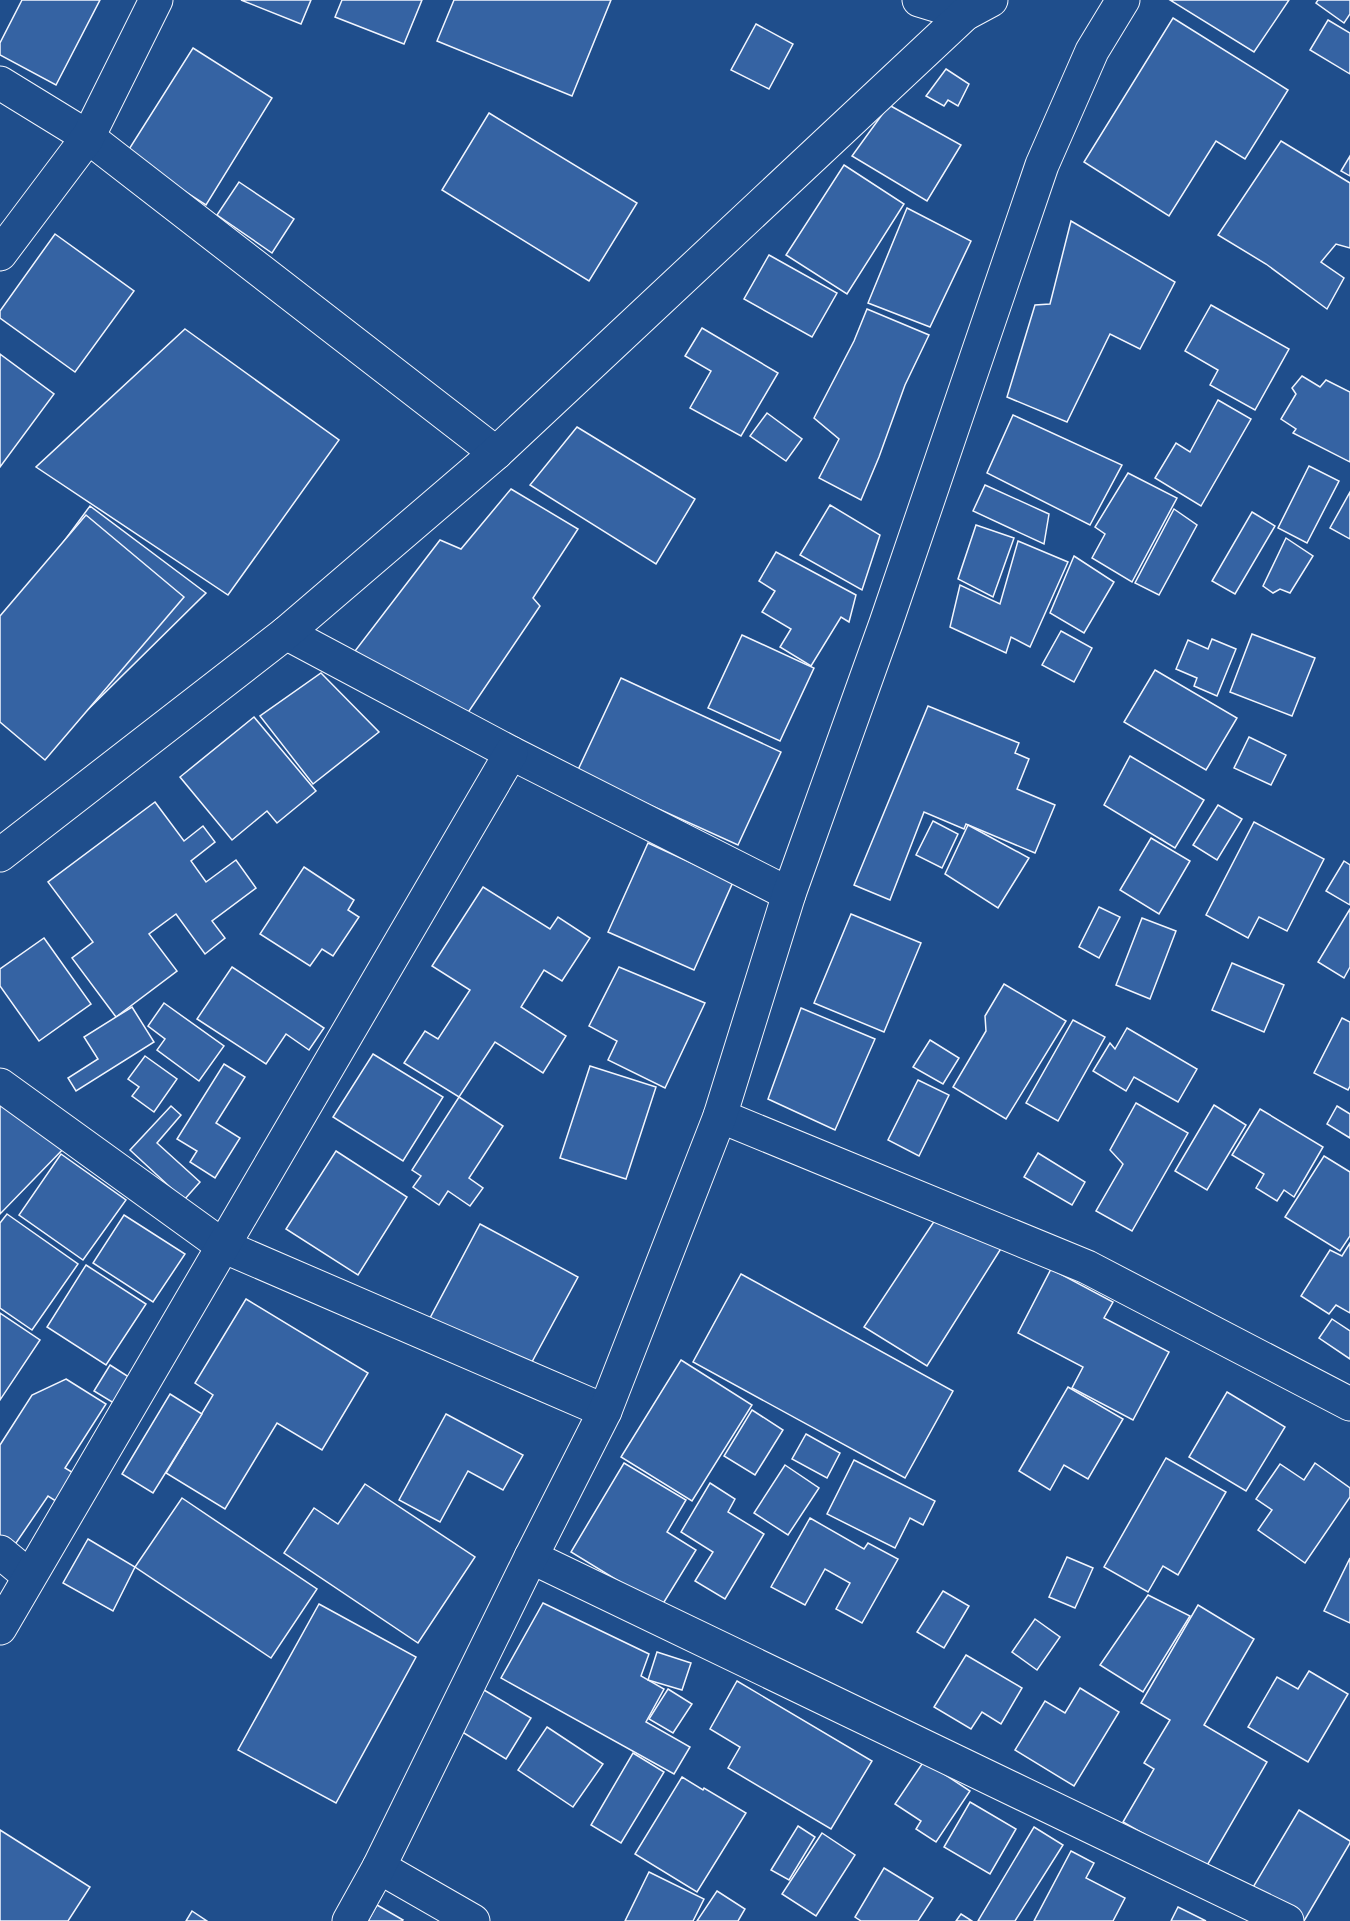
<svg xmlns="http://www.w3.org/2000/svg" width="1350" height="1921" viewBox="0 0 1350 1921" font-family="Ubuntu,sans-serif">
  <rect width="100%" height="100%" fill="#1f4e8c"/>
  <g fill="#3563a3" stroke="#f2f6ff" stroke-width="1.5">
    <polygon points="22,0 100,0 56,85 0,55 0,43"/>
    <polygon points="241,0 311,0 301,24"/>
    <polygon points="342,0 422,0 404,44 335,17"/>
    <polygon points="454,0 611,0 572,96 437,41"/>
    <polygon points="1170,0 1289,0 1254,52"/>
    <polygon points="1318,0 1350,0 1350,14 1344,23 1316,3"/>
    <polygon points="1173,18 1288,90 1245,159 1216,141 1169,216 1084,162"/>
    <polygon points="1328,20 1350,33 1350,74 1310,50"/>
    <polygon points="756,24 793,44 769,89 731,70"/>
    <polygon points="193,48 272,98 206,205 126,154"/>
    <polygon points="946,69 969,84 958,106 948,100 944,106 926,96"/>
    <polygon points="889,105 961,145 927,201 852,156"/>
    <polygon points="489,113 637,203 589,281 442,190"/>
    <polygon points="1281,141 1350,183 1350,248 1336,244 1321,262 1344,278 1327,309 1266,264 1218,235"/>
    <polygon points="1350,156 1350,176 1341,171"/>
    <polygon points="844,165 904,204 847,294 786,255"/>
    <polygon points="239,182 294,219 272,253 217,215"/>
    <polygon points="907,208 971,241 930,327 868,303"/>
    <polygon points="1071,221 1175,282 1140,349 1110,334 1067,422 1007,397 1035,305 1050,304"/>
    <polygon points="55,234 134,291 75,372 0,318 0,311"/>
    <polygon points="769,255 837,293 812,337 744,299"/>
    <polygon points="1211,305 1289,349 1255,410 1210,385 1218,370 1185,351"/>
    <polygon points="867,309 929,335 905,385 879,457 861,500 819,478 839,439 814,418 854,341"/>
    <polygon points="702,328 778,373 741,436 690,408 711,371 685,356"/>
    <polygon points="185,329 339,440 228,595 36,467"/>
    <polygon points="0,354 54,394 0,467"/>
    <polygon points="1302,376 1320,387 1326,380 1350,392 1350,462 1293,433 1296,429 1281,419 1296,394 1292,388"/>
    <polygon points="1218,400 1251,419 1201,506 1155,478 1176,443 1190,452"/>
    <polygon points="767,413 802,439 786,461 750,436"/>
    <polygon points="1013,415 1122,465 1090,525 987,473"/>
    <polygon points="577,427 695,499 656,564 530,485"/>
    <polygon points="1309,466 1339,481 1307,543 1278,528"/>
    <polygon points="1128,473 1177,498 1132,582 1092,558 1105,534 1095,527"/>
    <polygon points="985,485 1049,514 1044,544 973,511"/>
    <polygon points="511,489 578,529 533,598 540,606 463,720 355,651 440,540 461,549"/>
    <polygon points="1350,492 1350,539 1330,528"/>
    <polygon points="830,505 880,535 862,590 800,555"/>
    <polygon points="90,506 206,593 57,740 0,697 0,628"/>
    <polygon points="1174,509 1197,525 1159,595 1135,583"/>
    <polygon points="1252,512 1275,526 1235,594 1212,581"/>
    <polygon points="86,515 184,597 45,760 0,722 0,616"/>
    <polygon points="976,525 1014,538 993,597 958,579"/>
    <polygon points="1286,538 1313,556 1290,593 1280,589 1273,593 1263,586"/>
    <polygon points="1018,541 1068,562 1030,647 1011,637 1006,653 950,627 960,585 1000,604"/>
    <polygon points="776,552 856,595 849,622 841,617 811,666 780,647 791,629 762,612 775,591 759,581"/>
    <polygon points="1074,556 1114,582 1084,633 1050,613"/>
    <polygon points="1061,631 1092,648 1074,682 1042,665"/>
    <polygon points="1252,634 1315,658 1292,716 1230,692"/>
    <polygon points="742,635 814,668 780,741 708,708"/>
    <polygon points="1212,639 1236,649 1217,696 1194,686 1197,678 1176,669 1188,640 1208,649"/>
    <polygon points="1155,670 1237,718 1206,770 1124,722"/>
    <polygon points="321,673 379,732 313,784 260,716"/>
    <polygon points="621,678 781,752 738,845 577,772"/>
    <polygon points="928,706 1019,743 1015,753 1029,759 1017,789 1055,805 1035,853 966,824 964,829 924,812 890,900 854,885"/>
    <polygon points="254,717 316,791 277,823 267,811 232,840 180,777"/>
    <polygon points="1249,737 1286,755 1271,785 1234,768"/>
    <polygon points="1130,756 1204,800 1175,848 1104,805"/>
    <polygon points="155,802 184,841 203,826 215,842 191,861 206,882 236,860 256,888 212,921 225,938 205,954 176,914 149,934 177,971 116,1017 72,958 93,942 48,882"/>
    <polygon points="1218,805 1242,819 1217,860 1193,845"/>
    <polygon points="933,821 958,834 942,868 916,855"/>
    <polygon points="1254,822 1324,859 1287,931 1259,917 1248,938 1206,915"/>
    <polygon points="968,825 1029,858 998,908 945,874"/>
    <polygon points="1151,838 1190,861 1159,914 1120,890"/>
    <polygon points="648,843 733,882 694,970 608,932"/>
    <polygon points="1344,861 1350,865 1350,905 1326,891"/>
    <polygon points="304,867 354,900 348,910 359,917 333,956 322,949 310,966 260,934"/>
    <polygon points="483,887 550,929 558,917 590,938 562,981 544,970 521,1007 566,1036 543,1073 495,1042 459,1097 404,1063 425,1031 438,1039 470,990 432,966"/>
    <polygon points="1099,907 1120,917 1099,958 1079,947"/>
    <polygon points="1350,909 1350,967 1344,978 1318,962"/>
    <polygon points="851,914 921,943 884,1032 814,1003"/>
    <polygon points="1142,918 1176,931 1150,999 1116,985"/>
    <polygon points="44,938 91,1004 39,1041 0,986 0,969"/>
    <polygon points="1232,963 1284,985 1264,1032 1212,1010"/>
    <polygon points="232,967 324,1028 309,1050 286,1034 266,1064 197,1019"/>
    <polygon points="619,967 705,1003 665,1088 608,1060 617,1041 589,1026"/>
    <polygon points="1004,984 1066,1021 1006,1119 953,1087 986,1031 985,1016"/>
    <polygon points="164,1003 224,1046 199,1081 157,1050 165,1039 148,1026"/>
    <polygon points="132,1007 154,1042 76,1091 68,1078 98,1059 84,1037"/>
    <polygon points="801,1008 875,1039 835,1130 768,1099"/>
    <polygon points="1342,1018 1350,1022 1350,1086 1348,1090 1314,1073"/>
    <polygon points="1073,1020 1105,1037 1058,1121 1026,1103"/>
    <polygon points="1127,1028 1197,1069 1178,1102 1134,1077 1126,1091 1093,1071 1110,1043 1115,1049"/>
    <polygon points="930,1040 959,1058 943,1084 913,1067"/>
    <polygon points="373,1054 443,1097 403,1161 333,1117"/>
    <polygon points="145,1056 177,1079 154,1112 132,1096 139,1087 128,1079"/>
    <polygon points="224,1064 245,1077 216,1123 240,1138 215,1178 190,1162 197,1151 177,1139"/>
    <polygon points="590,1066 656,1087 626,1179 560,1158"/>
    <polygon points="0,1078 68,1144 0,1214"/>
    <polygon points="918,1080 949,1095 919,1156 888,1140"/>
    <polygon points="459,1097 503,1126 469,1178 483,1188 470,1206 448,1191 439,1205 413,1187 421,1176 412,1170"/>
    <polygon points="1136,1103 1188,1133 1132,1231 1096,1211 1123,1164 1110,1150"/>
    <polygon points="1214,1105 1246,1125 1207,1190 1175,1171"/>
    <polygon points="171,1106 181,1115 157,1143 200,1182 184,1200 130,1150"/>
    <polygon points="1337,1106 1350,1114 1350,1138 1327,1124"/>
    <polygon points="1260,1109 1323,1147 1294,1197 1284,1190 1277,1201 1256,1188 1264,1174 1232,1155"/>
    <polygon points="336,1151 407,1197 358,1275 286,1229"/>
    <polygon points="1038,1153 1085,1182 1072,1205 1024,1177"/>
    <polygon points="61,1154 126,1200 83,1260 19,1215"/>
    <polygon points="1324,1156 1350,1172 1350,1236 1340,1251 1285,1217"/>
    <polygon points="941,1211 1007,1239 927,1366 864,1327"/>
    <polygon points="7,1214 78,1264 32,1330 0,1308 0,1223"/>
    <polygon points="124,1215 185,1254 153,1302 93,1263"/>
    <polygon points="480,1224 578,1277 527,1371 430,1318"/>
    <polygon points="1350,1243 1350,1313 1336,1305 1329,1314 1301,1296 1330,1250 1342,1256"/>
    <polygon points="86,1265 146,1304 106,1365 47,1327"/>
    <polygon points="1051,1269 1113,1302 1104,1318 1169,1352 1133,1420 1072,1388 1083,1367 1018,1333"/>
    <polygon points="741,1274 953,1391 905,1478 693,1362"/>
    <polygon points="246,1299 368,1373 322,1450 277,1423 225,1509 166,1473 213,1395 195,1383"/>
    <polygon points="0,1313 40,1340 0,1400"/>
    <polygon points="1332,1319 1350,1331 1350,1359 1319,1338"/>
    <polygon points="681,1360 752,1405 692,1501 621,1457"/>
    <polygon points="110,1365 132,1379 117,1405 94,1391"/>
    <polygon points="66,1379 106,1404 65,1468 80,1477 62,1505 48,1496 14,1546 0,1536 0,1445 32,1395"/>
    <polygon points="1068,1387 1123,1419 1088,1479 1064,1465 1050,1490 1019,1471"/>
    <polygon points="1227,1392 1285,1427 1246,1491 1189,1457"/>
    <polygon points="170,1394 202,1414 153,1493 122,1474"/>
    <polygon points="752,1410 783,1430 755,1475 724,1456"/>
    <polygon points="446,1414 523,1455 503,1490 468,1471 440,1522 399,1500"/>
    <polygon points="806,1434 840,1453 827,1478 792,1459"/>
    <polygon points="1166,1458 1226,1492 1178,1575 1163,1566 1148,1592 1104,1567"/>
    <polygon points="854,1460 935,1501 923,1525 910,1518 895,1548 827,1514"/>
    <polygon points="624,1463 686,1500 667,1532 696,1550 661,1607 571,1552"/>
    <polygon points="1315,1463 1350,1488 1350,1497 1305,1563 1258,1530 1272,1510 1256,1499 1280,1464 1304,1480"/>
    <polygon points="785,1465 819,1488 788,1535 754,1513"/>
    <polygon points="710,1483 735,1499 728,1512 764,1534 725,1599 695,1581 713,1552 681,1532"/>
    <polygon points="365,1484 475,1557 418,1643 284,1553 314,1508 338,1524"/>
    <polygon points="182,1498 317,1589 271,1658 135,1567"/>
    <polygon points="810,1518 864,1549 868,1543 898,1559 862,1623 836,1609 850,1583 825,1569 805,1605 771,1587"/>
    <polygon points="88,1539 135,1567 113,1611 63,1583"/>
    <polygon points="1067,1557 1093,1568 1075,1608 1049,1597"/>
    <polygon points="1350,1558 1350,1623 1324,1611"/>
    <polygon points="943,1591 969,1606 944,1648 917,1632"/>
    <polygon points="1148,1595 1190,1616 1143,1692 1100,1665"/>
    <polygon points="543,1603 649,1654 641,1676 664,1689 646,1722 690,1747 674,1774 501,1678"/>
    <polygon points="319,1604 416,1657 336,1803 238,1750"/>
    <polygon points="1198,1605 1254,1639 1204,1725 1267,1762 1205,1869 1123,1822 1154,1769 1144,1763 1170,1720 1141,1703"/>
    <polygon points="1035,1619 1060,1637 1037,1670 1012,1652"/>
    <polygon points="657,1652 691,1663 682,1690 648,1680"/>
    <polygon points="966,1655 1022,1688 1001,1724 982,1712 971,1729 934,1707"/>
    <polygon points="1309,1671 1348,1694 1308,1762 1248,1727 1277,1677 1298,1689"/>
    <polygon points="737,1681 872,1761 831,1829 728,1768 740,1747 710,1729"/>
    <polygon points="1080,1688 1119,1712 1074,1786 1015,1750 1045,1701 1065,1713"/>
    <polygon points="668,1689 692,1704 673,1733 649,1719"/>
    <polygon points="484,1690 531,1718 506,1759 459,1730"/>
    <polygon points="547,1727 603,1764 573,1807 518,1770"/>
    <polygon points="633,1753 664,1772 621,1843 591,1825"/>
    <polygon points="924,1761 970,1791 936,1842 916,1829 921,1821 895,1804"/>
    <polygon points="682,1777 703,1790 704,1788 746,1813 697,1892 635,1854"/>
    <polygon points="970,1802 1016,1829 990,1874 944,1847"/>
    <polygon points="1299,1810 1350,1841 1350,1843 1304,1921 1293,1921 1249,1894"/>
    <polygon points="798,1826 815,1837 789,1880 771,1870"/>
    <polygon points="1034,1827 1063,1845 1015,1921 978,1921"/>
    <polygon points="0,1830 90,1887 68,1921 0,1921"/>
    <polygon points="822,1833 855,1855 816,1916 782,1894"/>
    <polygon points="1071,1851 1094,1863 1086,1878 1125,1898 1113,1921 1034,1921"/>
    <polygon points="884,1868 933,1898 918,1921 861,1921 855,1917"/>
    <polygon points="649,1872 704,1899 693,1921 625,1921"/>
    <polygon points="717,1891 745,1909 738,1921 697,1921"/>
    <polygon points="377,1905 403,1920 402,1921 368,1921"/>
    <polygon points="1178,1907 1206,1921 1171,1921"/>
    <polygon points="192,1911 207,1921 186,1921"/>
    <polygon points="961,1914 972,1921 956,1921"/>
  </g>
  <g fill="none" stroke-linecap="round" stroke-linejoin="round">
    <g stroke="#f2f6ff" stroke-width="35">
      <g id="minor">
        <polyline points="919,0 965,14"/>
        <polyline points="0,83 88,137 496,453"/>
        <polyline points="0,254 88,137 156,0"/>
        <polyline points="286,633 511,753 789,894"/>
        <polyline points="0,855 286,633 496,453 965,14 991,0"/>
        <polyline points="0,1085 223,1246 605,1411"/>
        <polyline points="720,1116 1087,1267 1350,1404"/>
        <polyline points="0,1552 29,1576"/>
        <polyline points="531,1557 1287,1921"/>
        <polyline points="0,1628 511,753"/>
        <polyline points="379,1867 473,1921"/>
      </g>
    </g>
    <g stroke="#f2f6ff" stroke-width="35">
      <polyline id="major" points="349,1921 379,1867 531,1557 605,1411 720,1116 789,894 886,623 1042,165 1092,51 1123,0"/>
    </g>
    <use href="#minor" stroke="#1f4e8c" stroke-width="33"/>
    <use href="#major" stroke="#1f4e8c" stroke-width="33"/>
  </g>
</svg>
